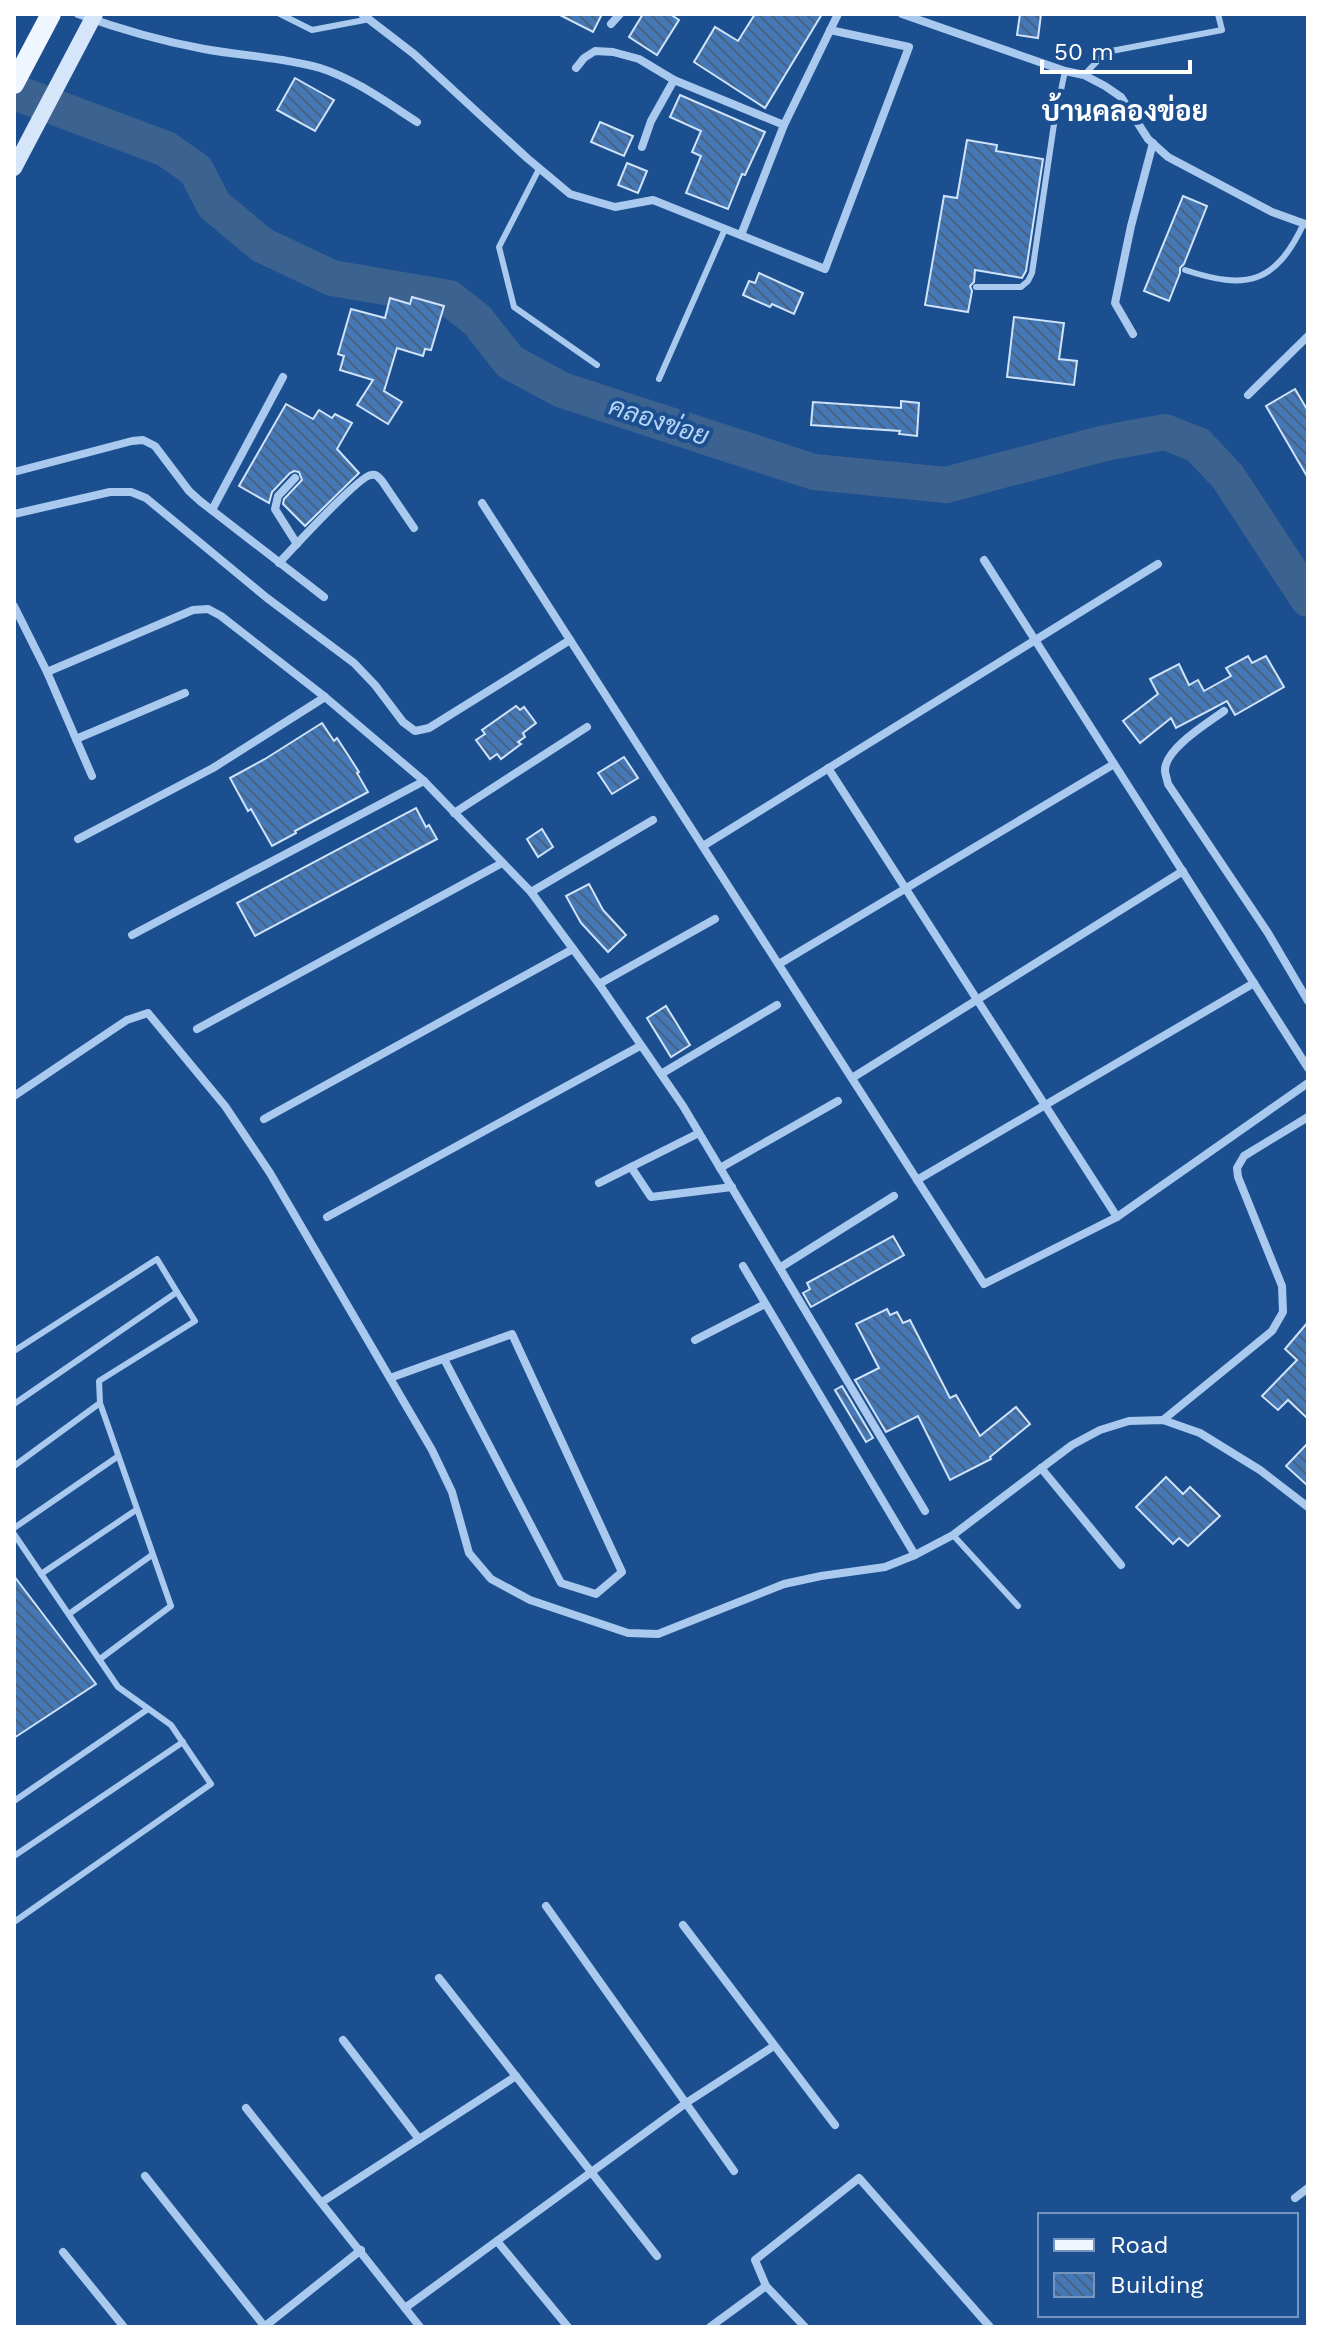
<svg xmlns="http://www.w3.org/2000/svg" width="1322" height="2341" viewBox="0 0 1322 2341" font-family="'Work Sans',Sarabun,sans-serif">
  <defs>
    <pattern id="building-back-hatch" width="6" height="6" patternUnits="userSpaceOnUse" patternTransform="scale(2)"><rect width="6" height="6" fill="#4478b7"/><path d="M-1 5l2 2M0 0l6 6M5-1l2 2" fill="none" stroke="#486282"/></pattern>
  </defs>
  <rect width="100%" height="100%" fill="#1b4f8f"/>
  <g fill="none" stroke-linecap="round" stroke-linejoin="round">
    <polyline stroke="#3c6290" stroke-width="36" points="14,92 166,149 196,170 214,205 262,245 332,278 449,298 477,320 510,362 562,390 814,472 946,485 1105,443 1165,432 1198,445 1228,477 1308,599"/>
  </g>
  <g fill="url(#building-back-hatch)" stroke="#cfe3fa" stroke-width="2">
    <polygon points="558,14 602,14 593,32"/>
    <polygon points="643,14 670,14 679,20 657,55 629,37"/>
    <polygon points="755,14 822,14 765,108 694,62 715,27 738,41"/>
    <polygon points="1020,14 1041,14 1038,38 1017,35"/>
    <polygon points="295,78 334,100 315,131 277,110"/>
    <polygon points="680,95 765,132 745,175 742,174 728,209 686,193 701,156 692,152 701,131 670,117"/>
    <polygon points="600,122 633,136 624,156 591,142"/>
    <polygon points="967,140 997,145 996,151 1043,159 1026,271 1022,278 975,270 974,282 970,286 972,291 968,312 925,305 944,196 957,198"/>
    <polygon points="627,163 647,171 638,193 618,185"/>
    <polygon points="1183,196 1207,206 1184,264 1180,268 1180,273 1169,301 1144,291"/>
    <polygon points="759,273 803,293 794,314 772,304 770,307 743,295 749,281 755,283"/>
    <polygon points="412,297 444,306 431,350 425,349 423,356 397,348 384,391 402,402 388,424 357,405 373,380 340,370 344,356 338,354 351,309 385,318 390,298 410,304"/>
    <polygon points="1014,317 1064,323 1059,359 1077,361 1074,385 1007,377"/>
    <polygon points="1295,389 1308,411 1308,478 1266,406"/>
    <polygon points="901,401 919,403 917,436 899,434 900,431 811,425 813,402 901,408"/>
    <polygon points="286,404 313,419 319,410 332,418 335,414 352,423 337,449 359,473 305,526 283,504 284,499 302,480 299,472 294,471 290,473 272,492 269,503 239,486"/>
    <polygon points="1248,656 1252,663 1266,656 1284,687 1235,715 1227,701 1176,728 1171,718 1140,743 1123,721 1158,694 1150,679 1179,664 1189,685 1198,680 1204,691 1231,676 1226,668"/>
    <polygon points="516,706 520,710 524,707 536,723 523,733 525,737 518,742 521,744 501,759 497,754 490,759 476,740 485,734 482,730"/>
    <polygon points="322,723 334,741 337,738 359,772 357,773 368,792 295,831 296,833 272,846 251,809 248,811 230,778 265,759"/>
    <polygon points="624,757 638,778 612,794 598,773"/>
    <polygon points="416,808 426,827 429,825 437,839 255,936 237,903"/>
    <polygon points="542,829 553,847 538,857 527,839"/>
    <polygon points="589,884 603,910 626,935 608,952 581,923 566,896"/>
    <polygon points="666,1006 690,1045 671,1057 647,1018"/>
    <polygon points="893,1236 904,1255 811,1307 803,1293 810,1289 807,1283"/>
    <polygon points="887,1309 890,1315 897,1312 903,1323 910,1320 950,1398 956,1395 980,1436 1016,1407 1030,1424 990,1457 991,1459 950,1480 918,1416 886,1432 855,1380 879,1368 856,1324"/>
    <polygon points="1308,1322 1308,1419 1288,1400 1278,1410 1262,1396 1297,1360 1285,1349"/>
    <polygon points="842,1386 873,1438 866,1442 835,1390"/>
    <polygon points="1308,1443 1308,1486 1286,1466"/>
    <polygon points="1166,1477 1183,1494 1190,1487 1220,1516 1188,1546 1179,1538 1173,1544 1136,1507"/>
    <polygon points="14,1576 96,1684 14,1738"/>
  </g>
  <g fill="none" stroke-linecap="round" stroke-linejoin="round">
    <g stroke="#a9c9ee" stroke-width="6">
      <polyline points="280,14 312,30 370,19"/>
      <polyline points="1084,75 1106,52 1222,30 1218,14"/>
      <polyline points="539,169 499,247 514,307 597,365"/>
      <path d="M1185 270C1246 290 1275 285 1304 223"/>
      <polyline points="976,287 1021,287 1028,281 1032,273 1054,124 1065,71"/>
      <polyline points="659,379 725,229"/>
      <polyline points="14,1351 157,1259 177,1292 14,1404"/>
      <polyline points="14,1466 100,1403 99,1381 195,1321 177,1292"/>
      <polyline points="14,1528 117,1457"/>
      <polyline points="14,1534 118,1687 171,1725 211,1784 14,1922"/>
      <polyline points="953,1535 1018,1606"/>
      <polyline points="41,1574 136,1510"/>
      <polyline points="69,1614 152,1555"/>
      <polyline points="100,1659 171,1606 100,1403"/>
      <polyline points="14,1801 148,1709"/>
      <polyline points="14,1856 183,1742"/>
    </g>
    <g stroke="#a9c9ee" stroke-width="8">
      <path d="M78 14C119 29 161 41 204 49 242 56 282 57 320 68 355 79 386 102 417 122"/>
      <polyline points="362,14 414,54 527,158 570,194 615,207 653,200 825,269 909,47 830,30"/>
      <polyline points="902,14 1065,71 1084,75 1105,86 1121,97 1148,139 1168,157 1272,212 1308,225"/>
      <polyline points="611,24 620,14"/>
      <polyline points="576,68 584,58 595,51 613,52 639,59 674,80 784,125 838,14"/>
      <polyline points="642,147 651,121 674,80"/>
      <polyline points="741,235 784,125"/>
      <polyline points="1133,334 1115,303 1131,226 1153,143"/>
      <polyline points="1248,395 1308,336"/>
      <polyline points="14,472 132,441 143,440 155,446 189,491 200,501 324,597"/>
      <polyline points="295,478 278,496 275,509 297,544"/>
      <polyline points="482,503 984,1284 1117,1217 1308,1083"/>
      <polyline points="212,510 283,377"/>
      <polyline points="14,514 110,492 131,492 146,498 267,598 354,663 375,685 403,722 415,731 429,728 570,640"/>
      <polyline points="984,560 1308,1068"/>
      <path d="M279 563C292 549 359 476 371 475 377 474 378 477 382 481L414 528"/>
      <polyline points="14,606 47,672 193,610 208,609 221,616 325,697 424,781 531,892 599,984 683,1106 925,1511"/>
      <polyline points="47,672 92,776"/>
      <path d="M1224 711C1208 723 1164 749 1165 771 1165 773 1168 783 1168 784L1268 933 1308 1001"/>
      <polyline points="76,739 185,693"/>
      <polyline points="828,768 1117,1217"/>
      <polyline points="454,813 587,727"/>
      <polyline points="78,839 213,768 325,697"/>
      <polyline points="703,846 1158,564"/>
      <polyline points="531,892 653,820"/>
      <polyline points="132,935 424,781"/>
      <polyline points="779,964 1114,764"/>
      <polyline points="599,984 715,919"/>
      <polyline points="197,1029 502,863"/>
      <polyline points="661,1074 777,1005"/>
      <polyline points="852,1078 1183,871"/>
      <polyline points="14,1096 127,1020 148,1013 225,1106 270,1173 432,1450 452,1492 469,1553 491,1579 530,1600 628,1633 658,1634 784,1584 821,1576 885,1567 915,1555 953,1535 1072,1445 1100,1430 1129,1421 1163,1420 1200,1433 1260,1470 1308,1507"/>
      <polyline points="264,1119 573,949"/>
      <polyline points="631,1167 651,1197 732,1187"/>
      <polyline points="720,1168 838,1101"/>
      <polyline points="917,1180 1254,983"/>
      <polyline points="599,1183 699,1133"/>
      <polyline points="327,1217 640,1046"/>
      <polyline points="743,1266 915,1555"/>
      <polyline points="781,1267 894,1196"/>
      <polyline points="695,1340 765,1304"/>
      <polyline points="390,1378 512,1334 622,1572 596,1594 561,1583 444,1359"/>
      <polyline points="1163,1420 1272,1331 1283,1312 1282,1286 1238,1177 1237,1168 1244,1156 1308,1117"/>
      <polyline points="1041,1468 1121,1565"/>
      <polyline points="546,1906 734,2171"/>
      <polyline points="683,1925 835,2125"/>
      <polyline points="439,1978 657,2256"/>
      <polyline points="343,2040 419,2139"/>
      <polyline points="246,2108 420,2327"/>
      <polyline points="145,2176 265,2327"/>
      <polyline points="1295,2198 1308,2188"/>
      <polyline points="322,2202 516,2076"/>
      <polyline points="497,2241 568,2327"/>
      <polyline points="63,2252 124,2327"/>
      <polyline points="766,2286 755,2260 859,2178 990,2327"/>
      <polyline points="405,2308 686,2103 774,2046"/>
      <polyline points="264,2327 361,2250"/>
      <polyline points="710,2327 766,2286 805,2327"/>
    </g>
    <polyline stroke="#f0f6ff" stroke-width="20" points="14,84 51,14"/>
    <polyline stroke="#d6e6fa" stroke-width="16" points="14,168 95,14"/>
  </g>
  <g text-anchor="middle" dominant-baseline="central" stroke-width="8" stroke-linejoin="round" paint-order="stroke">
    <g font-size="26" font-style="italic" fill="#b5d3f5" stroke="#1b4f8f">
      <text transform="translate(659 421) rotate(18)">คลองข่อย</text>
    </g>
    <g font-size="28" font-weight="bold" fill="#fff" stroke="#1b4f8f">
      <text x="1125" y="111">บ้านคลองข่อย</text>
    </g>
  </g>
  <rect width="1322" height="2341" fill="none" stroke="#ffffff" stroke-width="32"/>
  <rect x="1038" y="2213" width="260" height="104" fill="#1b4f8f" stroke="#7695bc" stroke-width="2"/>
  <rect x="1054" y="2239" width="40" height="12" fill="#f0f6ff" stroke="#7695bc" stroke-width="2"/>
  <text x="1110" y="2253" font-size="24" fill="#ffffff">Road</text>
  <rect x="1054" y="2273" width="40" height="24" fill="url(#building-back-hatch)" stroke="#7695bc" stroke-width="2"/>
  <text x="1110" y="2293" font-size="24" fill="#ffffff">Building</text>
  <path d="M1042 60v12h148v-12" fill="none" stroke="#ffffff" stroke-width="4"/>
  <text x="1054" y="60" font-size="24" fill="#ffffff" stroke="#1b4f8f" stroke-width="6" paint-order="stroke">50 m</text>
</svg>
